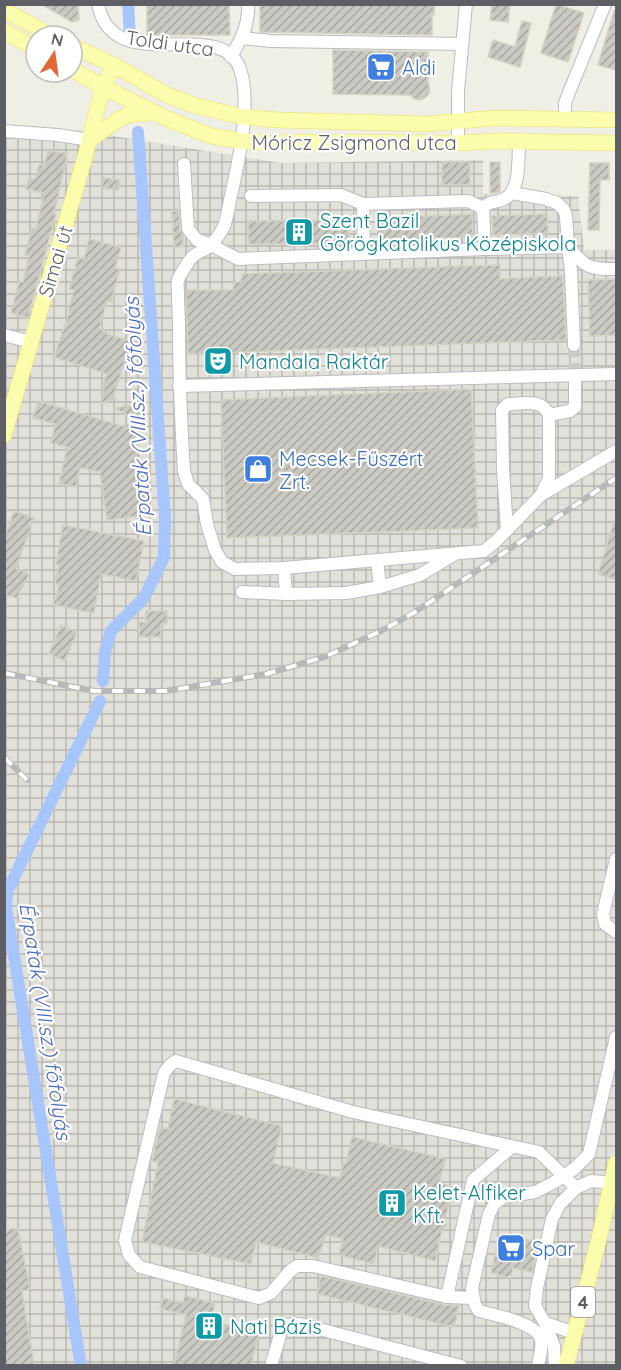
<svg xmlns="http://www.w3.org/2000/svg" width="621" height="1370" viewBox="0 0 621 1370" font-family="Quicksand,sans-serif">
  <defs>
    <pattern id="industrial-grid" width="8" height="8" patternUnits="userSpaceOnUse" patternTransform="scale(1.5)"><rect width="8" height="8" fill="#e1e0d9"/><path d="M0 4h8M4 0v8" fill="none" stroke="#bab9b4"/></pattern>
    <pattern id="building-hatch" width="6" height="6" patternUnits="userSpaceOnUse" patternTransform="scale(1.5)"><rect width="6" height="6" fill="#cac9c2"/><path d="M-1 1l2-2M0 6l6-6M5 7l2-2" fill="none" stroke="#a7a6a1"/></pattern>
  </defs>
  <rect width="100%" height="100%" fill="#efefe5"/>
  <polygon fill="url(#industrial-grid)" points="4,127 83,131 281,163 483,160 483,194 578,196 584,250 616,250 616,1365 5,1365"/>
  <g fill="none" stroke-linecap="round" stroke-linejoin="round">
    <g stroke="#a7c6fd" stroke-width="12">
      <polyline points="128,4 130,36"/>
      <polyline points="103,681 105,652 111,631 144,598 164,557 165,518 138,132"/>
      <polyline points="81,1366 6,907 7,892 100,701"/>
    </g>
  </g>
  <g fill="url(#building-hatch)" stroke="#d3d2c3" stroke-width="1.5">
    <polygon points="41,4 78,4 79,20 72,22"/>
    <polygon points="147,4 229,4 230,35 147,35"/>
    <polygon points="260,4 434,4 434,15 432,15 432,35 260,32"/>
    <polygon points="492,4 510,4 508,22 490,20"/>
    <polygon points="556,4 584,13 568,62 541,53"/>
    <polygon points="614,11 616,11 616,70 598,65"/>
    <polygon points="522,21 531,23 520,67 488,57 493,40 515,47"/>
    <polygon points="333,50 428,52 428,82 430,91 428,95 423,99 418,100 413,98 410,95 333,94"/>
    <polygon points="48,151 65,153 67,157 54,213 56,213 51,232 28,318 11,313 19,281 23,282 29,256 25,255 32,228 36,229 44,193 26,189 29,178 35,179 39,165 44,166"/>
    <rect x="442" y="162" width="28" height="23"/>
    <polygon points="490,162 500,162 500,192 496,193 490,193"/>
    <polygon points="590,163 609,163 609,180 600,180 599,230 588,230"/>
    <polygon points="103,178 120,180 118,190 102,188"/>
    <polygon points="172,211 179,211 180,230 183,235 183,247 174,247"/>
    <polygon points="472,214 473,237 380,241 379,218"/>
    <polygon points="547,214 548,233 493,235 492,216"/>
    <polygon points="348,220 349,243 249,244 248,221"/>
    <polygon points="89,239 121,247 115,268 120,269 111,302 107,301 99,329 108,332 107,334 131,341 113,399 101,404 104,389 102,388 107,374 54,357 69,313 68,312 74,290 69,289 78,257 84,259"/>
    <polygon points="500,265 500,279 563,276 566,340 188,354 186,290 233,290 234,282 241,282 242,274"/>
    <polygon points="616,279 616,335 590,336 588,280"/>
    <polygon points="471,389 478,528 227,538 221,400"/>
    <polygon points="38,401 136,430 148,515 107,520 100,472 80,468 76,487 59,484 67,447 51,443 55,424 33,418"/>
    <polygon points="133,405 135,419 114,408"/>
    <polygon points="14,511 34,518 16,568 29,574 17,598 4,595 4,539"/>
    <polygon points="614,521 616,521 616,580 598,574"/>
    <polygon points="63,525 144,541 136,581 101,574 94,613 53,605 54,600 56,600 59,585 55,583 59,565 56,564"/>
    <polygon points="146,611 167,611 167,624 161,624 161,637 139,637 139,622 146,622"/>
    <polygon points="61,625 77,632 65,661 49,654"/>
    <polygon points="174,1099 282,1126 273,1163 340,1178 343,1162 346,1163 352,1137 446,1159 439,1183 454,1187 445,1219 447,1225 442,1230 435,1261 378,1246 374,1264 339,1255 343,1239 326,1235 318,1258 256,1242 251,1264 142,1242 158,1163 152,1161 160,1127 168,1129"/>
    <polygon points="18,1228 30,1289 22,1291 34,1365 4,1365 4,1230"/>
    <polygon points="499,1238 518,1242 519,1238 539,1242 532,1272 513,1268 510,1278 491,1273"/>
    <polygon points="321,1276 445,1305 459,1306 454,1327 317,1294"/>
    <polygon points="185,1296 215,1303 211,1321 259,1332 251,1365 174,1365 186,1315 160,1309 163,1298 183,1303"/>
  </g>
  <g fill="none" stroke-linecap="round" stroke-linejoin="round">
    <polyline stroke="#cacbc5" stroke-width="12" stroke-dasharray="12 6" stroke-linecap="butt" points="574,345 575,382"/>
    <g stroke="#bcbdc3" stroke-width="14">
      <g id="minor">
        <path d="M98 4C112 80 221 14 240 69 252 103 238 165 230 200 228 209 227 222 222 230 219 235 215 241 211 245 206 250 197 252 192 257 189 261 179 276 178 280 177 284 178 290 178 294 178 304 179 315 179 326 179 374 181 423 184 471L188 484 203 499 207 524 215 550 222 562 235 569 284 568 484 551 495 542 507 530 503 469 502 410 508 404C524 404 542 398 549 415V478L541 495"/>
        <polyline points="242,38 272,41 462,44"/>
        <path d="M231 57C241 39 249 26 248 4"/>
        <polyline points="565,119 565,103 568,95 605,4"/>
        <polyline points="4,131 58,135 90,140"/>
        <polyline points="458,143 458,91 466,4"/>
        <path d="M184 164 188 229 197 240 211 245 238 259 485 249 568 247C587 268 588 269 616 269"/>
        <polyline points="512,193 546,199 557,203 564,210 566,216 568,247 571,271 574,345"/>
        <polyline points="251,196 341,195 363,204 468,201 483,208"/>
        <polyline points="363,204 364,254"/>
        <path d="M485 249 483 208C492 199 495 204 504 199 521 191 518 158 519 142"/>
        <polyline points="4,335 31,342"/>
        <polyline points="179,386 616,374"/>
        <polyline points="549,415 570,411 575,407 575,382"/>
        <polyline points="507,530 541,495 616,451"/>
        <polyline points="377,560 380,587"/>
        <polyline points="284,568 286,594"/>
        <polyline points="242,592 286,594 346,593 380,587 420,575 453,555"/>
        <polyline points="616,859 603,914 605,924 616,932"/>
        <polyline points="447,1297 473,1180 512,1147"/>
        <polyline points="473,1298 447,1297 313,1266 297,1266 290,1271 271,1293 259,1298 140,1267 129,1255 125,1240 164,1073 170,1065 176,1061 353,1112 539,1152 576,1188"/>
        <polyline points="545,1323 575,1333"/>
        <polyline points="271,1366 283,1325 300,1324 461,1366"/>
        <path d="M538 1366C539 1358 544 1344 540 1337 533 1322 494 1315 479 1311L475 1305 472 1288 489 1214 495 1203 504 1197 535 1192 553 1183 574 1169 589 1154 616 1037"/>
        <polyline points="555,1366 554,1346 545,1323 535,1306 537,1288 552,1219 560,1204 576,1188 591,1181 616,1183"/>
      </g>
    </g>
    <g stroke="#eee25f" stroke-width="16">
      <g id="major">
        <polyline points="4,10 52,36"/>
        <polyline points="4,31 36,49"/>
        <polyline points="72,46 114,65 165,94 193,105 243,117 277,120 427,124 494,118 616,120"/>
        <polyline points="72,69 103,87 168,119 211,136 241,141 272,143 305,142 458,143 498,141 616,143"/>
        <polyline points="90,140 119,119 131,114 154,113"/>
        <polyline points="4,435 85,157 103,87 114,65"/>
        <polyline points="566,1366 599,1239 616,1163"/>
      </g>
    </g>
    <use href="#minor" stroke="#fff" stroke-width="12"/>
    <use href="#major" stroke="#fafdac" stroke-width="15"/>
    <g stroke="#b7b8b8" stroke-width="6">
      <g id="rail">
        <polyline points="4,673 94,691 166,691 266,674 324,657 381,631 415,612 616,478"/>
        <polyline points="4,757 27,780"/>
      </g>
    </g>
    <use href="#rail" stroke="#fff" stroke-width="4" stroke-dasharray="11" stroke-linecap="butt"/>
  </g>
  <defs>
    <g id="supermarket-square" transform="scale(1.5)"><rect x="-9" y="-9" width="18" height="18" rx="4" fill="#3f7fe0" stroke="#fff"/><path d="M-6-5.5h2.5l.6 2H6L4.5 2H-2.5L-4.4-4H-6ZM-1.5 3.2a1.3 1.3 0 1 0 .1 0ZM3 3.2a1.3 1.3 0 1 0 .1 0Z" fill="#fff"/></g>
    <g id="building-square" transform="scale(1.5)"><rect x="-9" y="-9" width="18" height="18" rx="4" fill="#0f9aa8" stroke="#fff"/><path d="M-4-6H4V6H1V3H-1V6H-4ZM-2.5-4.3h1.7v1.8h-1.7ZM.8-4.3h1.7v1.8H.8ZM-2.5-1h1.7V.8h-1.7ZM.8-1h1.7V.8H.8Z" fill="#fff"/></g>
    <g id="theatre-square" transform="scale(1.5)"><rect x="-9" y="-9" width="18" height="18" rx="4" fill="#0f9aa8" stroke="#fff"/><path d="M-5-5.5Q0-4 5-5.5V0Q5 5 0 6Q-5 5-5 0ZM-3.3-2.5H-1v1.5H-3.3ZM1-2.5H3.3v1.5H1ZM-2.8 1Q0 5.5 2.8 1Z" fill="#fff"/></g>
    <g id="shop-square" transform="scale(1.5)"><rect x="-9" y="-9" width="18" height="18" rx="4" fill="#3f7fe0" stroke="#fff"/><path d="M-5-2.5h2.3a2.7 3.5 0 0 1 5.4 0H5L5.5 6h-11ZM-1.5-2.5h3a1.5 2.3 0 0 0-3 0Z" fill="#fff"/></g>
  </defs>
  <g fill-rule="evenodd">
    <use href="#supermarket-square" x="381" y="67"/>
    <use href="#building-square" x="299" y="232"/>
    <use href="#theatre-square" x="218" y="361"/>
    <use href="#shop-square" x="258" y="469"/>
    <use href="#building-square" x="392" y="1203"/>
    <use href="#supermarket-square" x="511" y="1248"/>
    <use href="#building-square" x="209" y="1326"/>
  </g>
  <g text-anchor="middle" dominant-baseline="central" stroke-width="4.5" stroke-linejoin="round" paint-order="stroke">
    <rect fill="#fff" stroke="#8e8f93" stroke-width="1.5" x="571" y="1287" width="24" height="30" rx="4.5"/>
    <g font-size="18" font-weight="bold" fill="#5d5f65">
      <text x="583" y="1302">4</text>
    </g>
    <g font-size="20" fill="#5d5f65" stroke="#fff">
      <text transform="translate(170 43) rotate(8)">Toldi utca</text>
      <text x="354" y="142">Móricz Zsigmond utca</text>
      <text transform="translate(55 261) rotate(-73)">Simai út</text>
    </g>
    <g font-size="20" fill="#366cbe" stroke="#fff" text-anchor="start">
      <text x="402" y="67">Aldi</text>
      <text x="279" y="458">Mecsek-Fűszért<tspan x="279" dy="23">Zrt.</tspan></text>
      <text x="532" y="1248">Spar</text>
    </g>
    <g font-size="20" fill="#0d838f" stroke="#fff" text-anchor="start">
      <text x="320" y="220">Szent Bazil<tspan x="320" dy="23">Görögkatolikus Középiskola</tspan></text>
      <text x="239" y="361">Mandala Raktár</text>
      <text x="413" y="1192">Kelet-Alfiker<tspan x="413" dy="23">Kft.</tspan></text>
      <text x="230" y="1326">Nati Bázis</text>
    </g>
    <g font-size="21" font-style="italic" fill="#496cc1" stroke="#fff">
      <text transform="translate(137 417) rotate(-93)">Érpatak (VIII.sz.) főfolyás</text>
      <text transform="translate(46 1021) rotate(81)">Érpatak (VIII.sz.) főfolyás</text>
    </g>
  </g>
  <rect width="621" height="1370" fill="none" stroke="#5d5f65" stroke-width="12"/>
  <g transform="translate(54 54) rotate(13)"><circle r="28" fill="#ffffff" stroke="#bebfc1" stroke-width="1.5"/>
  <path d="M0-4.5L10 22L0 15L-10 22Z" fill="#e56635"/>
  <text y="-9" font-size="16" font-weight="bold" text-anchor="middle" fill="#5d5f65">N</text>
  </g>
</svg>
